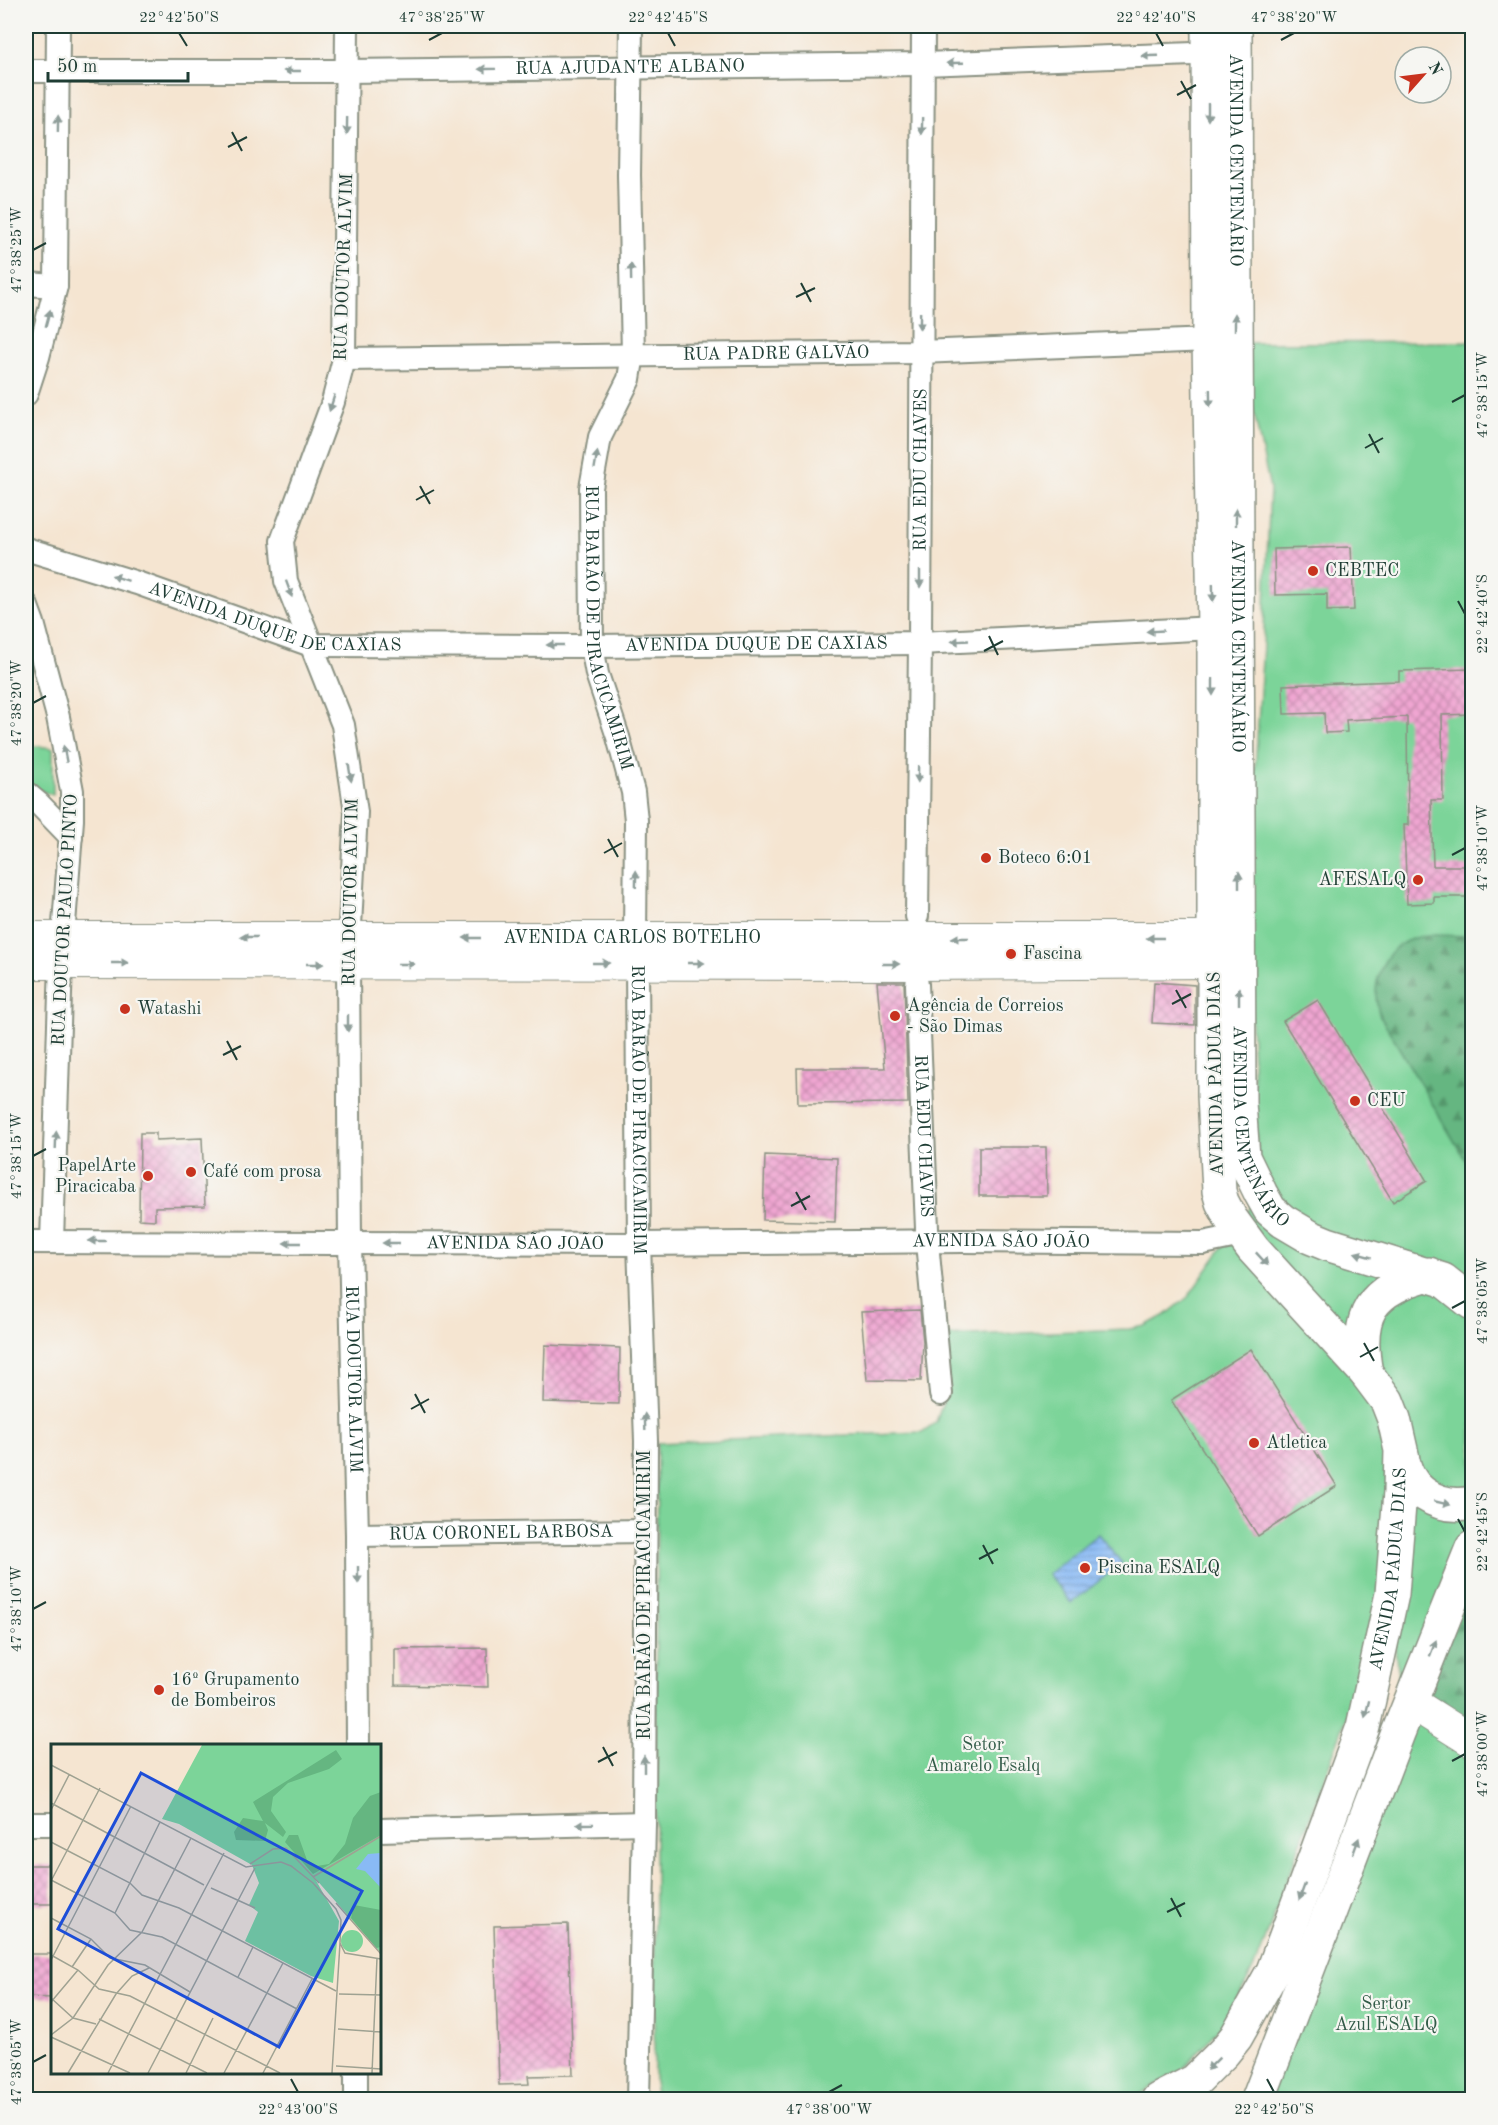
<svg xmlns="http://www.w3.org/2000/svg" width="1498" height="2125" viewBox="0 0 1498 2125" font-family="'Old Standard TT',serif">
  <defs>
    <pattern id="forest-firs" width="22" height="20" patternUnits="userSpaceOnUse" patternTransform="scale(1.5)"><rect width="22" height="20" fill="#65b681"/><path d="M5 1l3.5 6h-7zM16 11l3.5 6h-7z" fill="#53956a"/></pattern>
    <pattern id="water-rules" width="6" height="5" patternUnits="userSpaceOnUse" patternTransform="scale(1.5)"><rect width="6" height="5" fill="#89baf5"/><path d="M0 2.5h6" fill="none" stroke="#6f98c7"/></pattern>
    <pattern id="building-cross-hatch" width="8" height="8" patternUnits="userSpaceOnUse" patternTransform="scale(1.5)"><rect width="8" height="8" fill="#f0a6d2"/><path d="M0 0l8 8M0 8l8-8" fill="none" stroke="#c288ab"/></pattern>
  </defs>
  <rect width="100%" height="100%" fill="#f6f6f2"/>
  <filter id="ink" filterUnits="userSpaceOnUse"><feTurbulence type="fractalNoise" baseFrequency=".0167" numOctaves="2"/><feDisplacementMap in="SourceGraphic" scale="12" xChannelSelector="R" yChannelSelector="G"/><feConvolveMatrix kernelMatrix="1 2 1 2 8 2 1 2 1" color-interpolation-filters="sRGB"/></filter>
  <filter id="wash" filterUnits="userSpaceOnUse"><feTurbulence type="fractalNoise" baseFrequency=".008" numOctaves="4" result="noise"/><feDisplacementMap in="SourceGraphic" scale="24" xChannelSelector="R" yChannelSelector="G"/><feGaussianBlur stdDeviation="1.35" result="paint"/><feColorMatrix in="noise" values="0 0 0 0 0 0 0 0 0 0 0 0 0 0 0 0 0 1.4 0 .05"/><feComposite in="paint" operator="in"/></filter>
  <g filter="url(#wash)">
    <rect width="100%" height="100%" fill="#f5e5d1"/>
    <g fill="#7cd499" stroke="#4e8866" stroke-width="1.5">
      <polygon points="1472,342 1472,2099 1261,2099 1400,1692 1394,1640 1391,1596 1260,1954 1245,1985 1223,2023 1206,2043 1182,2070 1132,2099 657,2099 654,2083 657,1443 922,1432 936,1422 943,1403 943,1336 1129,1329 1145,1326 1167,1314 1188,1297 1259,1195 1246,912 1264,629 1270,488 1239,343"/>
      <polygon points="26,745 53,748 53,795 32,788 26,783"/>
    </g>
    <g fill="url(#forest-firs)" stroke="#427a5a" stroke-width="1.5">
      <path d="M1430 935 1472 936V1171L1380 1016C1370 987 1380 950 1412 939 1418 937 1424 936 1430 935Z"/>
      <polygon points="1472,1567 1472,1722 1427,1695"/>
    </g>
    <polygon fill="url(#water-rules)" stroke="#547c94" stroke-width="1.5" points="1098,1534 1122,1563 1071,1603 1048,1574"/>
    <g id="blocks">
      <g fill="url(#building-cross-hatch)">
        <polygon points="1351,547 1354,610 1327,611 1327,594 1275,595 1274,549"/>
        <polygon points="1473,669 1473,714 1442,715 1443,800 1431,800 1433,866 1473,866 1473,897 1434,897 1434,903 1407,904 1404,825 1408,825 1407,717 1346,720 1347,732 1325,733 1324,713 1284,714 1283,685 1399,681 1399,671"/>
        <polygon points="877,982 904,982 908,1103 798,1104 797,1068 885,1068"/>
        <polygon points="1154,982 1195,985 1195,1025 1152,1023"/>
        <polygon points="1318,1000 1427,1181 1393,1202 1283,1021"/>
        <polygon points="140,1133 156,1133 156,1140 202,1138 205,1206 155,1207 155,1220 139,1219"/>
        <polygon points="979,1147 1046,1147 1047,1196 979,1196"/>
        <polygon points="765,1155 837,1158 835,1222 763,1220"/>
        <polygon points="920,1310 923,1342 921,1381 867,1380 861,1312"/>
        <polygon points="545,1345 620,1348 619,1404 543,1402"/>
        <polygon points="1251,1349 1337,1486 1258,1536 1171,1400"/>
        <polygon points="487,1648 488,1687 395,1685 395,1649"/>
        <rect x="26" y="1865" width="26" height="39"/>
        <polygon points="568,1924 573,2075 528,2076 529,2084 499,2085 494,1926"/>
        <polygon points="26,1954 52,1954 52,1998 26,1997"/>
      </g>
    </g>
  </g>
  <g filter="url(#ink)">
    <use href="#blocks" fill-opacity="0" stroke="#8a9182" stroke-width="1.5"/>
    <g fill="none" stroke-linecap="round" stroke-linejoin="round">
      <g stroke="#8a9182" stroke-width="26">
        <g id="street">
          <path id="s1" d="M347 26 344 359 333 402 282 541 286 581 343 725 356 812 348 964 350 1243 357 1535 358 1746"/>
          <path id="s2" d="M631 26 629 175 633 354 629 379 600 437 591 488 592 646 597 674 618 737 633 792 636 820 635 938 637 963 639 1244 646 1441 644 1823 638 2100"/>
          <path id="s3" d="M26 71H347L923 64 1221 53"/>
          <polyline points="26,284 56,286"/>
          <path id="s4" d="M344 359 920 352 1209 340"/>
          <polyline points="26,394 38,357 56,286 58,26"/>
          <path id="s5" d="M26 549 137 583 311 645 592 646 920 643 1214 628"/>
          <polyline points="26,604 33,623 58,717 72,791 72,820 61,963 52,1241"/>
          <polyline points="26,793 39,804 71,837"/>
          <path id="s6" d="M917 916 920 643 923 26"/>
          <path id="s7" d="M917 984 928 1253 941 1394"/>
          <path id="s8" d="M26 1242 639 1244 962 1241 1203 1243 1242 1235"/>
          <path id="s9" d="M357 1535 645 1531"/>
          <polyline points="26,1824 52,1824"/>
          <polyline points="380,1830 644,1823"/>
          <polyline points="356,2100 356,2072"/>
        </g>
      </g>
      <g stroke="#8a9182" stroke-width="34">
        <g id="secondary">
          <path id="s10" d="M26 938H1239"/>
          <polyline points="26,963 917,964 1213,962"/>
          <polyline points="1412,1703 1472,1741"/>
        </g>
      </g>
      <g stroke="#8a9182" stroke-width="36">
        <g id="highway">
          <path id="s11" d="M1235 26 1239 1103 1243 1157 1261 1194 1270 1210 1283 1221 1310 1237 1327 1244 1443 1280 1472 1303"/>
          <path d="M1366 1373C1355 1314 1370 1289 1429 1274"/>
          <path d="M1402 1454C1406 1491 1438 1510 1472 1503"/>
          <path id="s12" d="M1158 2100 1195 2081 1224 2052 1236 2037 1273 1971 1363 1727 1392 1594 1400 1492 1401 1450 1394 1419 1387 1401 1366 1373 1253 1249 1231 1219 1222 1202 1219 1191 1214 1095V628L1209 340 1208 26"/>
          <polyline points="1258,2100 1398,1733 1472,1548"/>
        </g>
      </g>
      <use href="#street" stroke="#fff" stroke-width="22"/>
      <use href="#secondary" stroke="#fff" stroke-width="32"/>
      <use href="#highway" stroke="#fff" stroke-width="33"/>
    </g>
    <defs><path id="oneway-solid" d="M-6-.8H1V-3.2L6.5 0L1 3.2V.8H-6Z" transform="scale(1.5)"/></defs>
    <g fill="#8f9e9a">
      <use href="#oneway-solid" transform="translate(1150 56) rotate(178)"/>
      <use href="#oneway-solid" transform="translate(955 63) rotate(178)"/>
      <use href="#oneway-solid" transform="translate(487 69) rotate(179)"/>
      <use href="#oneway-solid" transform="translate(292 71) rotate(180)"/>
      <use href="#oneway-solid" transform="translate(1208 112) rotate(90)"/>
      <use href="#oneway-solid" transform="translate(58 124) rotate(-89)"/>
      <use href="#oneway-solid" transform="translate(347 126) rotate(91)"/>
      <use href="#oneway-solid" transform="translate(922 126) rotate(91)"/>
      <use href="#oneway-solid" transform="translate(631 272) rotate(-91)"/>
      <use href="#oneway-solid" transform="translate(48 318) rotate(-75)"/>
      <use href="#oneway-solid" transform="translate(920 321) rotate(91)"/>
      <use href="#oneway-solid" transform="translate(1235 322) rotate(-90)"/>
      <use href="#oneway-solid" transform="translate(1210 398) rotate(89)"/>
      <use href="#oneway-solid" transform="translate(332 403) rotate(108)"/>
      <use href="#oneway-solid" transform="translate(596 460) rotate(-80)"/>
      <use href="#oneway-solid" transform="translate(1236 517) rotate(-90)"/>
      <use href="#oneway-solid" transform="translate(120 578) rotate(-162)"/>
      <use href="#oneway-solid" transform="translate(920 579) rotate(90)"/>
      <use href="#oneway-solid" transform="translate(289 589) rotate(70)"/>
      <use href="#oneway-solid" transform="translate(1213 593) rotate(89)"/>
      <use href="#oneway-solid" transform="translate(1155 631) rotate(177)"/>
      <use href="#oneway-solid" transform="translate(960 641) rotate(177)"/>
      <use href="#oneway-solid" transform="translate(555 645) rotate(-180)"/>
      <use href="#oneway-solid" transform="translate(1213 687) rotate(90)"/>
      <use href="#oneway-solid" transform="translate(65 754) rotate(-101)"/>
      <use href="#oneway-solid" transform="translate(350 773) rotate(81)"/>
      <use href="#oneway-solid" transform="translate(918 774) rotate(91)"/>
      <use href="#oneway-solid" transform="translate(636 879) rotate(-89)"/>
      <use href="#oneway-solid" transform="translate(1239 880) rotate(-90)"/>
      <use href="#oneway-solid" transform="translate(249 937) rotate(180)"/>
      <use href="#oneway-solid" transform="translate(472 938) rotate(-180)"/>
      <use href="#oneway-solid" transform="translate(960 938) rotate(180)"/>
      <use href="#oneway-solid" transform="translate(1155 938) rotate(180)"/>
      <use href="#oneway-solid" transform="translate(120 963)"/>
      <use href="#oneway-solid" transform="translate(601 963)"/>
      <use href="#oneway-solid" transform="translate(696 963)"/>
      <use href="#oneway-solid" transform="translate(315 964)"/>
      <use href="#oneway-solid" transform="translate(406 964)"/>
      <use href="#oneway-solid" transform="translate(891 964)"/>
      <use href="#oneway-solid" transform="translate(1239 996) rotate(-90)"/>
      <use href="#oneway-solid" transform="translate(348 1023) rotate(90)"/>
      <use href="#oneway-solid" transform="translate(56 1140) rotate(-88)"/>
      <use href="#oneway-solid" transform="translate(97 1241) rotate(-180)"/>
      <use href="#oneway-solid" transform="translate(292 1243) rotate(-180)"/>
      <use href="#oneway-solid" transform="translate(391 1243) rotate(-180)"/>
      <use href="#oneway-solid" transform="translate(1363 1255) rotate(-164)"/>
      <use href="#oneway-solid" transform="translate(1262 1259) rotate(47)"/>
      <use href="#oneway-solid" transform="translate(645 1422) rotate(-92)"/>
      <use href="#oneway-solid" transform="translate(1442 1503) rotate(13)"/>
      <use href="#oneway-solid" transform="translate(358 1575) rotate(90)"/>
      <use href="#oneway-solid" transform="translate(1433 1648) rotate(-69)"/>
      <use href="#oneway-solid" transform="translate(1367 1709) rotate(104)"/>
      <use href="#oneway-solid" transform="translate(644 1764) rotate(-90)"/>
      <use href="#oneway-solid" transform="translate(585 1824) rotate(179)"/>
      <use href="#oneway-solid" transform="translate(1356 1846) rotate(-70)"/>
      <use href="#oneway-solid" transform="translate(1302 1892) rotate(110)"/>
      <use href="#oneway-solid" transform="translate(1213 2064) rotate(135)"/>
    </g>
  </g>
  <path fill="none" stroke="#1f3d34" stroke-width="2" d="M179 33 187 46M668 33 675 46M1156 33 1163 46M429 40 442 33M1281 40 1294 33M1181 81 1191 99M1177 95 1196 85M232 132 242 151M228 147 247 137M33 250 46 243M801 283 811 302M796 297 815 288M1452 402 1465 395M1369 434 1379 453M1365 448 1383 438M420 486 430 504M416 500 434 490M1458 601 1465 614M989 636 998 655M984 651 1003 641M33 703 46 696M608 839 618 857M604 853 622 843M1452 855 1465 848M1176 990 1186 1008M1172 1004 1191 994M227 1041 237 1060M223 1055 241 1046M33 1156 46 1149M796 1192 806 1210M791 1206 810 1196M1452 1308 1465 1301M1364 1343 1374 1361M1360 1357 1378 1347M415 1394 425 1413M411 1409 429 1399M1458 1519 1465 1532M983 1545 993 1564M979 1559 998 1549M33 1609 46 1602M603 1747 613 1766M1452 1761 1465 1754M598 1762 617 1752M1171 1898 1181 1917M1167 1912 1185 1903M33 2062 46 2055M291 2079 298 2092M1267 2079 1274 2092M829 2092 842 2085"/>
  <g fill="#c8321e" stroke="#f6f6f2" stroke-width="2">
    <circle cx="1313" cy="571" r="6"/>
    <circle cx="986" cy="858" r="6"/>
    <circle cx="1418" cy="880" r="6"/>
    <circle cx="1011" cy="954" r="6"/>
    <circle cx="125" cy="1009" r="6"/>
    <circle cx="895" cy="1016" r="6"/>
    <circle cx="1355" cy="1101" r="6"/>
    <circle cx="191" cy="1172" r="6"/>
    <circle cx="148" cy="1176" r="6"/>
    <circle cx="1254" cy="1443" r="6"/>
    <circle cx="1085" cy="1568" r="6"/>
    <circle cx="159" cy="1690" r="6"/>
  </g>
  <g text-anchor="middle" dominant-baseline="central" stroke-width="4.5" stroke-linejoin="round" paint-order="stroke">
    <g font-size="18" fill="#1f3d34" stroke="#f6f6f2">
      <text stroke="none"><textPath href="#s3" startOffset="604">RUA AJUDANTE ALBANO</textPath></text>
      <text stroke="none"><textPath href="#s11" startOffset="134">AVENIDA CENTENÁRIO</textPath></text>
      <text transform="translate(344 267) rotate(-88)">RUA DOUTOR ALVIM</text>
      <text stroke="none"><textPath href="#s4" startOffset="432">RUA PADRE GALVÃO</textPath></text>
      <text stroke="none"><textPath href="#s6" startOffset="446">RUA EDU CHAVES</textPath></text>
      <text stroke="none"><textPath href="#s5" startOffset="260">AVENIDA DUQUE DE CAXIAS</textPath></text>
      <text stroke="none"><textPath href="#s2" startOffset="612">RUA BARÃO DE PIRACICAMIRIM</textPath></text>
      <text stroke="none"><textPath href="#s5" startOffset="746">AVENIDA DUQUE DE CAXIAS</textPath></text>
      <text stroke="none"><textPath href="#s11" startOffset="620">AVENIDA CENTENÁRIO</textPath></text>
      <text transform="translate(351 892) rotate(-89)">RUA DOUTOR ALVIM</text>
      <text transform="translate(65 920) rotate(-87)">RUA DOUTOR PAULO PINTO</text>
      <text stroke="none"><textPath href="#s10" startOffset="606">AVENIDA CARLOS BOTELHO</textPath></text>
      <text transform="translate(1216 1074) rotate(-91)">AVENIDA PÁDUA DIAS</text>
      <text stroke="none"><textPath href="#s2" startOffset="1098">RUA BARÃO DE PIRACICAMIRIM</textPath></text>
      <text stroke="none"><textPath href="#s11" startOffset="1106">AVENIDA CENTENÁRIO</textPath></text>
      <text stroke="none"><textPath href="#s7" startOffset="152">RUA EDU CHAVES</textPath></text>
      <text stroke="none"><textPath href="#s8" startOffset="975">AVENIDA SÃO JOÃO</textPath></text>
      <text stroke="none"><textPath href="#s8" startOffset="489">AVENIDA SÃO JOÃO</textPath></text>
      <text stroke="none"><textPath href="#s1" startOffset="1376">RUA DOUTOR ALVIM</textPath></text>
      <text stroke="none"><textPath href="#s9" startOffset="144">RUA CORONEL BARBOSA</textPath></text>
      <text stroke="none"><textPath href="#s12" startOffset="598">AVENIDA PÁDUA DIAS</textPath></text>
      <text transform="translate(645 1595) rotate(-90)">RUA BARÃO DE PIRACICAMIRIM</text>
    </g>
    <g font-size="18" fill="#1f3d34" stroke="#f6f6f2" text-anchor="start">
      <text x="1325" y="571">CEBTEC</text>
      <text x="998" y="858">Boteco 6:01</text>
      <text x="1406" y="880" text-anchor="end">AFESALQ</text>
      <text x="1023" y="954">Fascina</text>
      <text x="907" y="1006">Agência de Correios<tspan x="907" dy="21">- São Dimas</tspan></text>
      <text x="137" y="1009">Watashi</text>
      <text x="1367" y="1101">CEU</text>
      <text x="136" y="1166" text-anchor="end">PapelArte<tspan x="136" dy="21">Piracicaba</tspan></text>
      <text x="203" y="1172">Café com prosa</text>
      <text x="1266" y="1443">Atletica</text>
      <text x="1097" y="1568">Piscina ESALQ</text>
      <text x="171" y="1680">16º Grupamento<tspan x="171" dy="21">de Bombeiros</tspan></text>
    </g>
    <g font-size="18" fill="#325b48" stroke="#f6f6f2">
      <text x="983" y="1745">Setor<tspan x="983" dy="21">Amarelo Esalq</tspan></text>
      <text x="1386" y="2004">Sertor<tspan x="1386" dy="21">Azul ESALQ</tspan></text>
    </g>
  </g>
  <g transform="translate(51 1744)">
    <rect width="330" height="330" fill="#f5e5d1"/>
    <path d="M151 1H330V209L263 133 288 177 282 239 260 232 194 197 207 168 198 161 208 139 201 121 128 80 111 75ZM290 197a11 11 0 1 1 22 0a11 11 0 1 1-22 0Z" fill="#7cd499"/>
    <path d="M285 6 291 15 278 25 237 39 222 53 220 67 235 88 232 93 214 79 217 86 214 97 185 96 183 88 192 74 212 77 202 58ZM330 48V91L262 130 234 98 238 91H247L256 116 266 122 278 120 294 100 302 74 319 52ZM303 161 330 166V203L325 204 300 174Z" fill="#65b681"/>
    <path d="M330 109V144L314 127 305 125 317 110Z" fill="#89baf5"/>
    <path fill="none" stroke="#9fa292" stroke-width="1.5" d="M0 21 195 123 230 118 240 122 262 139 285 165 290 176 289 199 294 209 330 215M0 59 153 141M0 66 18 31M0 98 79 139 91 151 128 164 285 247M199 120 222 105 235 104 268 139M262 133 330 92M0 136 64 169 79 186 111 193 246 265M0 137 49 44M160 144 204 164M285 159 330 210M64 169 109 78M0 174 40 195 59 214 94 221 139 248M0 211 27 226 48 245 79 252 229 329M0 216 80 62M21 223 40 195M187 233 202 203M288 250 330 251M0 254 22 274 45 280M0 258 27 226M48 275 156 329M287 285 330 288M0 291 22 274 57 221 91 188 140 94M0 293 79 329M285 322 330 325M17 329 65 250 81 232 98 224M57 329 173 109M97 329 204 124M135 329 162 274M173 329 232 219M212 329 261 235M281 329 289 199M321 329 326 214"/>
    <path fill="#1d4ed8" fill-opacity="0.15" stroke="#1d4ed8" stroke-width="3" d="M90 29 311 147 228 303 7 185Z"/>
    <rect width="330" height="330" fill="none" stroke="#1f3d34" stroke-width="3"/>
  </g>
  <rect width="1498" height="2125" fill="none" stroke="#f6f6f2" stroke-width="66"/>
  <g transform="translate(1423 75) rotate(62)"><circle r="28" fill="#f6f6f2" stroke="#a0aca6" stroke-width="1.5"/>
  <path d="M0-4.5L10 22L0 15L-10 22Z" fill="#c8321e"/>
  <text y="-9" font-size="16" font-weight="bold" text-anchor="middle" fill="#1f3d34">N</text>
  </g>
  <path d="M48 72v9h140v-9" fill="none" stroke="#1f3d34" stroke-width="3"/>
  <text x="57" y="72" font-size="18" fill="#1f3d34" stroke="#f6f6f2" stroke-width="4.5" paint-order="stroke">50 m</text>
  <rect x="33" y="33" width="1432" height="2059" fill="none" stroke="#1f3d34" stroke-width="2"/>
  <g font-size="15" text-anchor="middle" fill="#1f3d34">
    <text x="179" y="22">22°42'50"S</text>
    <text x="442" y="22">47°38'25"W</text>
    <text x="668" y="22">22°42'45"S</text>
    <text x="1156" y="22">22°42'40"S</text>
    <text x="1294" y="22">47°38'20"W</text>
    <text transform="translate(16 250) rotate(-90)" y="5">47°38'25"W</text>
    <text transform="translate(1482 395) rotate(-90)" y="5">47°38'15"W</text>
    <text transform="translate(1482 614) rotate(-90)" y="5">22°42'40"S</text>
    <text transform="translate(16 703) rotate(-90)" y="5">47°38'20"W</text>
    <text transform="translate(1482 848) rotate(-90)" y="5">47°38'10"W</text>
    <text transform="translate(16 1156) rotate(-90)" y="5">47°38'15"W</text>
    <text transform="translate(1482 1301) rotate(-90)" y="5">47°38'05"W</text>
    <text transform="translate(1482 1532) rotate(-90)" y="5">22°42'45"S</text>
    <text transform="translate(16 1609) rotate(-90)" y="5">47°38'10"W</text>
    <text transform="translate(1482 1754) rotate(-90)" y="5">47°38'00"W</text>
    <text transform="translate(16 2062) rotate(-90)" y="5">47°38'05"W</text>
    <text x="298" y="2114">22°43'00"S</text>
    <text x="829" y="2114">47°38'00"W</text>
    <text x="1274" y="2114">22°42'50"S</text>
  </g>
</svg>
